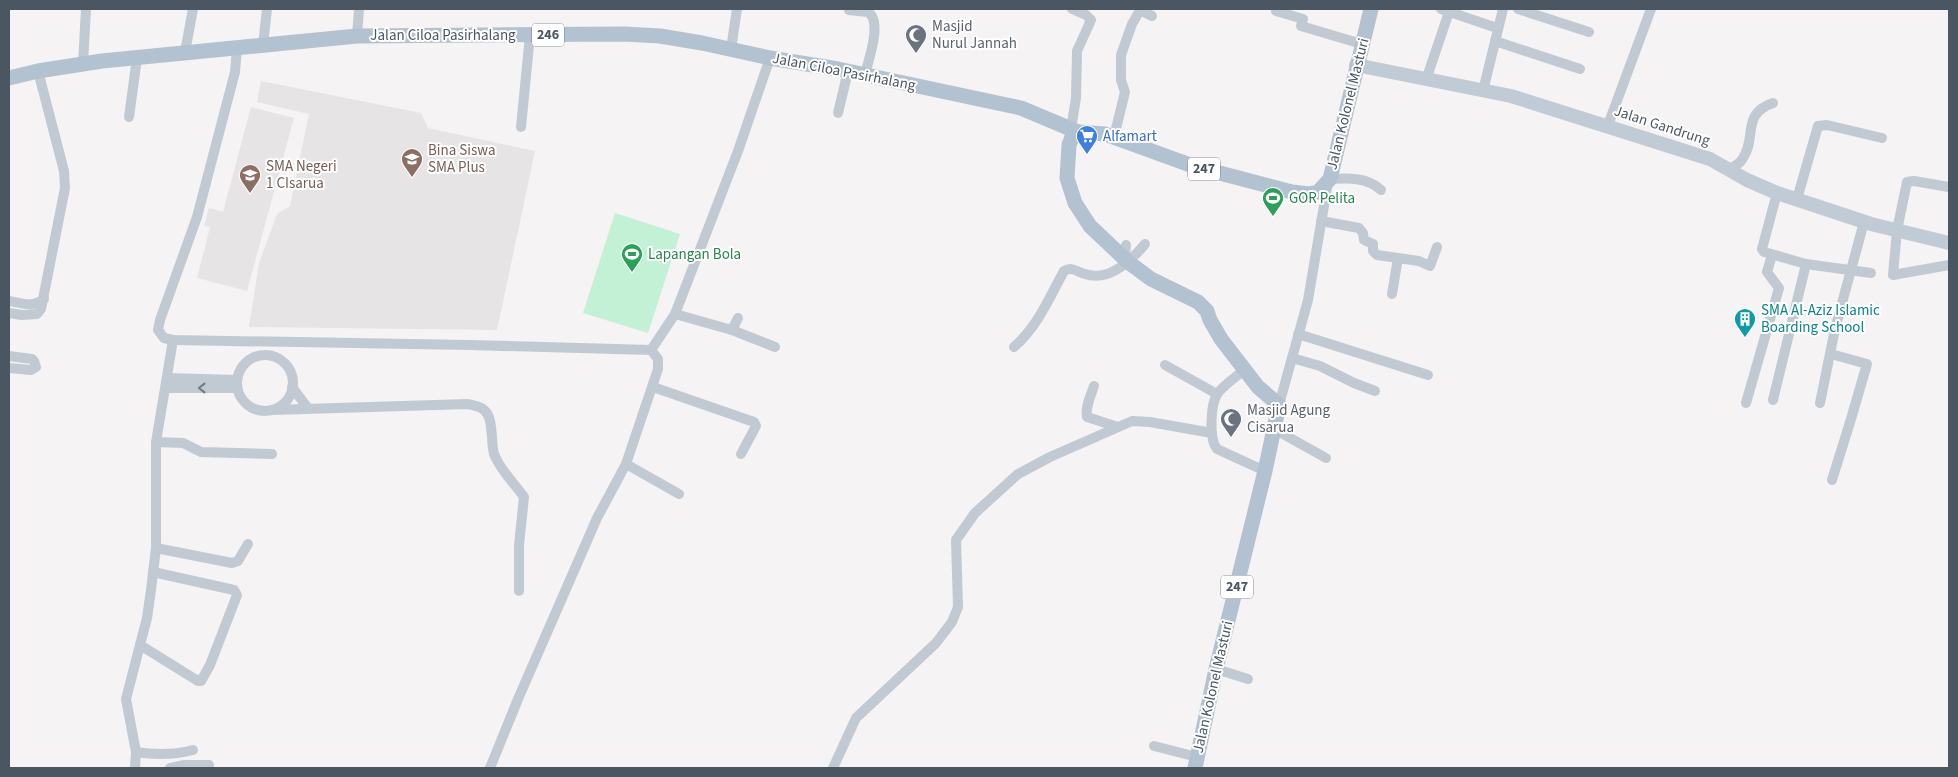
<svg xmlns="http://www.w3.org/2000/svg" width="1958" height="777" viewBox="0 0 1958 777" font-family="'Source Sans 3',sans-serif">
  <rect width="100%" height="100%" fill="#f5f3f3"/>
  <g fill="#e6e4e5">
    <polygon points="261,81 421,113 428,128 535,151 497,330 249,327 259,263 277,214 290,206 309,114 257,102"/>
    <polygon points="251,107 294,118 247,291 197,278 210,227 204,226 209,208 223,212"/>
  </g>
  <polygon fill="#c3f1d5" points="615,213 680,234 648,333 583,313"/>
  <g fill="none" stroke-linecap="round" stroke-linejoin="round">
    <g stroke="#c1cad2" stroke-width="10">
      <polyline points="1441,9 1494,27"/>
      <polyline points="1518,9 1589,32"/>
      <path d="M849 10 868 12C883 22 868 60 865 75"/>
      <polyline points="1276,11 1303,19 1301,26 1362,44"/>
      <polyline points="357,36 359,9"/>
      <polyline points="1495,41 1580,69"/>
      <polyline points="263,45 267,9"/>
      <polyline points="237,48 235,72 197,217 160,320 158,330 164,338 173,340 469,345 651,350 658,359 658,369 626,464 597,518 518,699 490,768"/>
      <polyline points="731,49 737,9"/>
      <polyline points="185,52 193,9"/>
      <polyline points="83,64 86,9"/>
      <polyline points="1426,80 1450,9"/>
      <polyline points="1483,91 1503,9"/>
      <polyline points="838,113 848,71"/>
      <polyline points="129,117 137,58"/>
      <polyline points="1608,125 1651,9"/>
      <polyline points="521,127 530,35"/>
      <polyline points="1071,129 1076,98 1077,51 1091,20 1086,15 1072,9"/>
      <polyline points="1114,137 1125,92 1121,80 1121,55 1132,24 1139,12 1142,11 1152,16"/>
      <path d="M1728 170C1734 167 1740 164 1743 158 1757 137 1741 114 1773 103"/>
      <path d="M1330 179C1348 178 1367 177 1381 190"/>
      <polyline points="1949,187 1914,181 1907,182 1897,230 1893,275 1949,265"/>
      <polyline points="1777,193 1762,249 1764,252 1806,264 1871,273"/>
      <polyline points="1797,199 1818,126 1827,125 1882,138"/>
      <polyline points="1321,221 1359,228 1363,233 1364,240 1373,244 1373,251 1377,255 1419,261 1430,266 1437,247"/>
      <polyline points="1125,259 1126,245"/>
      <polyline points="1392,294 1398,258"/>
      <path d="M9 301C23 303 31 308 44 299"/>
      <polyline points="9,313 22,315 37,314 41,309 65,188 64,171 38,71"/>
      <polyline points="675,314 732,330 738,318"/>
      <polyline points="732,330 775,347"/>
      <polyline points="1298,334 1428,375"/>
      <path d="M1014 347C1038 326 1049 298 1064 271 1072 266 1077 272 1085 274 1109 282 1131 261 1145 244"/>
      <polyline points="651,350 675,314 738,151 770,58"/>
      <polyline points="1831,354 1867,364 1851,419 1832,480"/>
      <circle cx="265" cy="383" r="28"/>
      <polyline points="9,356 32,359 34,361 36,367 31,370 9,368"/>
      <polyline points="1292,358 1320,366 1354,383 1375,391"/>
      <polyline points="1165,365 1217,394"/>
      <path d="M1244 370C1236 377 1225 384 1218 393 1210 404 1209 439 1217 449L1265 471"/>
      <polyline points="167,378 237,380"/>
      <path d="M1094 386C1091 395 1085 407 1087 417L1118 427"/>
      <polyline points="292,387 307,407"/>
      <polyline points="653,387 754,422 756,426 741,454"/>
      <polyline points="166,388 237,388"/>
      <polyline points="1773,400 1806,264"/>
      <polyline points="1746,403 1779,288 1767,272 1772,255"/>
      <polyline points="1820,403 1835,329 1864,222"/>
      <polyline points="1279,405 1308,300 1328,182"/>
      <path d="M272 410 468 404C476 406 484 407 488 415 493 424 491 443 494 454 500 470 514 483 524 497L519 545V591"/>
      <polyline points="1274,429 1326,458"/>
      <polyline points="156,442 183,443 201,452 272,454"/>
      <polyline points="626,464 679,494"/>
      <polyline points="156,548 232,563 238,561 248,544"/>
      <polyline points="140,645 198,681 201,681 210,665 237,595 234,590 153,572"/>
      <polyline points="1216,669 1248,679"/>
      <polyline points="1154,746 1197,757"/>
      <path d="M136 752C155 755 174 755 193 750"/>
      <polyline points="135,768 136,752 126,699 147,618 151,590 156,548 156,442 173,340"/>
      <polyline points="170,768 183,765 209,765"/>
      <polyline points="833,768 856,718 936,643 952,622 958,607 956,540 975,513 1018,474 1050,457 1132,421 1150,422 1212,433"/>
    </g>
    <polyline stroke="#c1cbd6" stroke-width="14" points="1356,65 1511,96 1710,159 1747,180 1777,193 1871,224 1949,243"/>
    <g stroke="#b3c2d1" stroke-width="15">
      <polyline points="9,78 38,71 102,61 357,36 624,34 660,36 702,43 770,58 838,69 1021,108 1078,132 1105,134 1193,166 1292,192 1309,194 1318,192 1330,179 1371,9"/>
      <polyline points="1078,132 1072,137 1069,145 1067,178 1075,203 1090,226 1128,262 1151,279 1198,302 1207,311 1210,320 1221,339 1258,387 1279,405 1265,471 1216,669 1195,768"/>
    </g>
  </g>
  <defs><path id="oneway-chevron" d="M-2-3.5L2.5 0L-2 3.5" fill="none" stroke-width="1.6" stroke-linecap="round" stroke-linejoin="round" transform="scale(1.25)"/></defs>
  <use stroke="#6e7983" href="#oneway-chevron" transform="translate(202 388) rotate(180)"/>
  <defs>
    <g id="mosque-pin" transform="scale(1.125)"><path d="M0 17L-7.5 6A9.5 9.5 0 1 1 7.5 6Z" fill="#6b7280" stroke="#fff"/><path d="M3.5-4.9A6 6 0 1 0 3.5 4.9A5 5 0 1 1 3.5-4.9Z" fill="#fff"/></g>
    <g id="supermarket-pin" transform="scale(1.125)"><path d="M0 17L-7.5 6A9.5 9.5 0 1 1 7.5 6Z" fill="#3f7fe0" stroke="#fff"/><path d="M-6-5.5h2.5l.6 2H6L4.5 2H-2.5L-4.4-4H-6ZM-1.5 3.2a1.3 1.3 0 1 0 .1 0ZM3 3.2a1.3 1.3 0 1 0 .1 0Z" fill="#fff"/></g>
    <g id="school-pin" transform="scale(1.125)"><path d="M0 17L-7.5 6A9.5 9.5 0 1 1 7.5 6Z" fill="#8d6e63" stroke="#fff"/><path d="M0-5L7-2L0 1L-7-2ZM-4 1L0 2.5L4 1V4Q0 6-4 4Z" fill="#fff"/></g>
    <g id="stadium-pin" transform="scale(1.125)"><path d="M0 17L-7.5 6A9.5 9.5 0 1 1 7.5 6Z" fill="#2e9e5b" stroke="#fff"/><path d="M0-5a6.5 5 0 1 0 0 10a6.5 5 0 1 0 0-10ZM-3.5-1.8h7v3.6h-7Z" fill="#fff"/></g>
    <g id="building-pin" transform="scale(1.125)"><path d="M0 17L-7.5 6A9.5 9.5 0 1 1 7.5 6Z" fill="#0f9aa8" stroke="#fff"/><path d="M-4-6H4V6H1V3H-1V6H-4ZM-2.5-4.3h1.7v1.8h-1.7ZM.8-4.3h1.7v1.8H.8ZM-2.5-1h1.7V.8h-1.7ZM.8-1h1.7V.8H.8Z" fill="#fff"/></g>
  </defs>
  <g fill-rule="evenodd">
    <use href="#mosque-pin" x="916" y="35"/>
    <use href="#supermarket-pin" x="1087" y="136"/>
    <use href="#school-pin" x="412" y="159"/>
    <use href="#school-pin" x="250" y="175"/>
    <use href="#stadium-pin" x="1273" y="198"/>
    <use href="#stadium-pin" x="632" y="254"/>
    <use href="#building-pin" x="1745" y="319"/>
    <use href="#mosque-pin" x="1231" y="419"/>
  </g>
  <g text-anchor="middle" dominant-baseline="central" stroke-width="4" stroke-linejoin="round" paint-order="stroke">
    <g fill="#fff" stroke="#808990" stroke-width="1">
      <rect x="532" y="23.5" width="32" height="23" rx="4"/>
      <rect x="1188" y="157.5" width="32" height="23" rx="4"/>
      <rect x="1221" y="575.5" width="32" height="23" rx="4"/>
    </g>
    <g font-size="14" font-weight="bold" fill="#4a5661">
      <text x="548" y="35">246</text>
      <text x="1204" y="169">247</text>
      <text x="1237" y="587">247</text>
    </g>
    <g font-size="15" fill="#5b616d" stroke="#fff" text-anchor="start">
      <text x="932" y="26">Masjid<tspan x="932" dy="17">Nurul Jannah</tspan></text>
      <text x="1247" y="410">Masjid Agung<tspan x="1247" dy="17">Cisarua</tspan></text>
    </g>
    <g font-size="15" fill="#4a5661" stroke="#fff">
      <text x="443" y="35">Jalan Ciloa Pasirhalang</text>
      <text transform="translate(844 72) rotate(11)">Jalan Ciloa Pasirhalang</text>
      <text transform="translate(1348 104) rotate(-76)">Jalan Kolonel Masturi</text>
      <text transform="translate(1662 126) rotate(18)">Jalan Gandrung</text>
      <text transform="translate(1213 687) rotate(-77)">Jalan Kolonel Masturi</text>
    </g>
    <g font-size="15" fill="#366cbe" stroke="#fff" text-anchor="start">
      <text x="1103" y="136">Alfamart</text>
    </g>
    <g font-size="15" fill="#785e54" stroke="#fff" text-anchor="start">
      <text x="428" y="150">Bina Siswa<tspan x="428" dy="17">SMA Plus</tspan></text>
      <text x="266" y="166">SMA Negeri<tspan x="266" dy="17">1 CIsarua</tspan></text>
    </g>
    <g font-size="15" fill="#27864d" stroke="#fff" text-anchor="start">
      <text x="1289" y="198">GOR Pelita</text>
      <text x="648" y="254">Lapangan Bola</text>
    </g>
    <g font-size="15" fill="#0d838f" stroke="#fff" text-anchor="start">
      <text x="1761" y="310">SMA Al-Aziz Islamic<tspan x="1761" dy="17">Boarding School</tspan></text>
    </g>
  </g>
  <rect width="1958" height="777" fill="none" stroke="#4a5661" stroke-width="20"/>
</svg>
